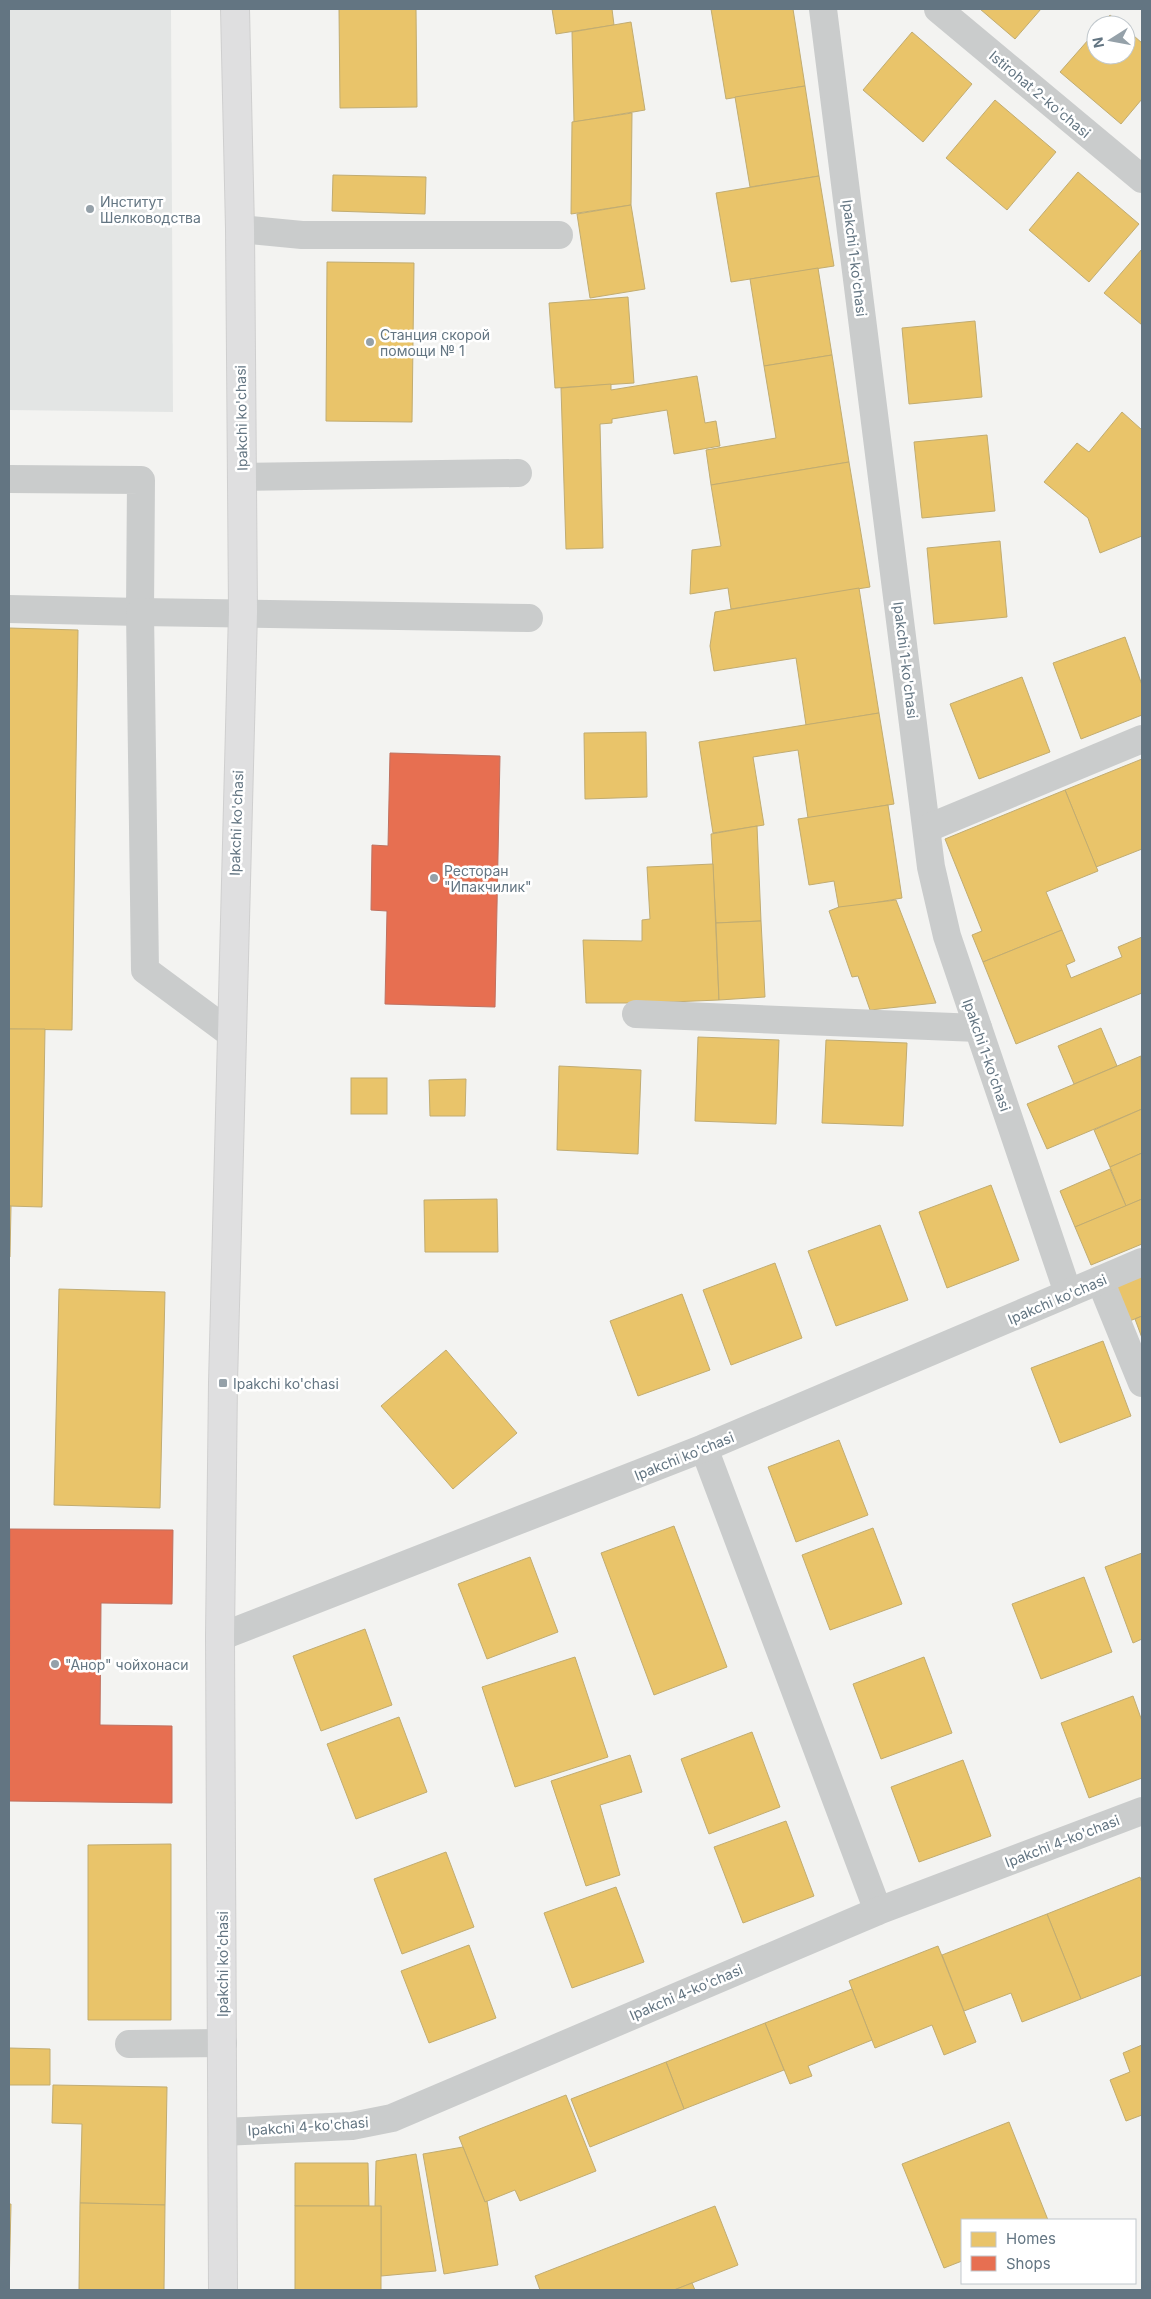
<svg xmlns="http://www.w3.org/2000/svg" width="1151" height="2299" viewBox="0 0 1151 2299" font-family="Inter,sans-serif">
  <rect width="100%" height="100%" fill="#f3f3f1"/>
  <polygon fill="#e3e5e4" points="9,9 171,9 173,412 9,410"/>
  <g fill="#e9c46a" stroke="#c1ac71">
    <polygon points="339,9 416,9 417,107 340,108"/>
    <polygon points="552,9 612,9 614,25 556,34"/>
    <polygon points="711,9 793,9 805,86 726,99"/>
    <polygon points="980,9 1041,9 1015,39"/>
    <polygon points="1110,15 1122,25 1101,25"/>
    <polygon points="631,22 645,110 574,122 572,32"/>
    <polygon points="1126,29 1142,43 1142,99 1121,124 1060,72 1096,31 1096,55 1126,55"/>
    <polygon points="912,32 972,84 923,142 863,90"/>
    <polygon points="805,86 819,176 750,187 735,97"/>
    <polygon points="995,100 1056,152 1007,210 946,158"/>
    <polygon points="632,113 631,205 571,214 572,122"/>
    <polygon points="1078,172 1139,224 1089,282 1029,230"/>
    <polygon points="333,175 426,177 425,214 332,211"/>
    <polygon points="819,176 834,266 731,282 716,193"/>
    <polygon points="631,205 645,289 590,298 577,214"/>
    <polygon points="1142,249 1142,325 1104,293"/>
    <polygon points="327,262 414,263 412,422 326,421"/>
    <polygon points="818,268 832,355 764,366 750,279"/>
    <polygon points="628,297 634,383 555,388 549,303"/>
    <polygon points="975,321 982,397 909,404 902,328"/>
    <polygon points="832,355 849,462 711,485 706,450 776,438 764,366"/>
    <polygon points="697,376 705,423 716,421 720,446 674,454 667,410 612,419 612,423 600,424 603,548 566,549 561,388 611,384 611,390"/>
    <polygon points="1122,412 1142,430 1142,536 1100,553 1088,518 1044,482 1077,443 1089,452"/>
    <polygon points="987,435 995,511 922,518 914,442"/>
    <polygon points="849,462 870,587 731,609 728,588 690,594 692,550 721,546 711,485"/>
    <polygon points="1000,541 1007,617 934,624 927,548"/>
    <polygon points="859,588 879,713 806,725 796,658 714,671 710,646 715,612"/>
    <polygon points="9,628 78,630 72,1030 9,1029"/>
    <polygon points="1125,637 1142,685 1142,715 1081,739 1053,663"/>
    <polygon points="1022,677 1050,752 979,779 950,704"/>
    <polygon points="879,713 894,804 808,818 798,750 753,757 764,825 713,833 699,742"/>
    <polygon points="646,732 647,797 585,799 584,733"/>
    <polygon points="1142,759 1142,849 1096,867 1065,790"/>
    <polygon points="1065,790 1098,871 1046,892 1062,930 983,962 972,935 982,931 945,839"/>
    <polygon points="888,805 902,898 839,909 834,881 809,885 798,819"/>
    <polygon points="757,826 761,921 716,923 711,834"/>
    <polygon points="713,864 719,1000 646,1003 586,1003 583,940 642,941 642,920 650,919 647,867"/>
    <polygon points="896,900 936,1003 870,1010 858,976 852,977 829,911 839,907"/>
    <polygon points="761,921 765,997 719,1000 716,923"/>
    <polygon points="1062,930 1075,961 1066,965 1071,978 1122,957 1118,947 1142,937 1142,993 1016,1044 983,962"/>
    <polygon points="1101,1028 1117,1066 1074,1084 1058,1046"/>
    <polygon points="9,1029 45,1029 42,1207 9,1206"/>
    <polygon points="698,1037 779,1040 776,1124 695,1121"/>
    <polygon points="826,1040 907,1043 903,1126 822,1123"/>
    <polygon points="1141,1056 1142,1109 1047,1149 1027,1104"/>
    <polygon points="559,1066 641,1070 638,1154 557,1150"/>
    <rect x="351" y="1078" width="36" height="36"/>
    <polygon points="466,1079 465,1116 430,1116 429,1080"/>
    <polygon points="1142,1109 1142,1153 1110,1167 1094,1130"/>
    <polygon points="1142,1153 1142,1199 1126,1206 1110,1167"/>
    <polygon points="1110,1169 1126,1206 1075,1227 1060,1191"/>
    <polygon points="991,1185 1019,1260 947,1288 919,1212"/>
    <polygon points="497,1199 498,1252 425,1252 424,1200"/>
    <polygon points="1142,1199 1142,1244 1091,1265 1075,1227"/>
    <polygon points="9,1206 11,1206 10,1257 9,1257"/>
    <polygon points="880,1225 908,1300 836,1326 808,1251"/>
    <polygon points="775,1263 802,1338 731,1365 703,1290"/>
    <polygon points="1142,1275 1142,1316 1127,1322 1113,1287"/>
    <polygon points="59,1289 165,1292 160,1508 54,1505"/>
    <polygon points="682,1294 710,1370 638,1396 610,1321"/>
    <polygon points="1142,1316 1142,1338 1135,1319"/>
    <polygon points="1103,1341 1131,1416 1060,1443 1031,1368"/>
    <polygon points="446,1350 517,1433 453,1489 381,1406"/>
    <polygon points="839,1440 868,1515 796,1542 768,1467"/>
    <polygon points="674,1526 727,1667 654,1695 601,1553"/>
    <polygon points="873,1528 902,1604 830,1630 802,1555"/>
    <polygon points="1142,1553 1142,1639 1133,1643 1105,1567"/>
    <polygon points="530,1557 558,1632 487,1659 458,1584"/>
    <polygon points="1084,1577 1112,1652 1041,1679 1012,1604"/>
    <polygon points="365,1629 392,1705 321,1731 293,1656"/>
    <polygon points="575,1657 608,1757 515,1787 482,1687"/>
    <polygon points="924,1657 952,1733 881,1759 853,1684"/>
    <polygon points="1133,1696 1142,1721 1142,1778 1089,1798 1061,1723"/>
    <polygon points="399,1717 427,1792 356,1819 327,1744"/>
    <polygon points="752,1732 780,1807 709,1834 681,1759"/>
    <polygon points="630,1755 642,1792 600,1805 620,1875 586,1886 551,1781"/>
    <polygon points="963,1760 991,1836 919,1862 891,1787"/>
    <polygon points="786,1821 814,1896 743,1923 714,1847"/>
    <polygon points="171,1844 171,2020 88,2020 88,1845"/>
    <polygon points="446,1852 474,1927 402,1954 374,1879"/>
    <polygon points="1140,1877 1142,1883 1142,1975 1081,1999 1047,1914"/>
    <polygon points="616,1887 644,1962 572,1988 544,1913"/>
    <polygon points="1047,1914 1081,1999 1022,2022 1011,1993 964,2011 942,1955"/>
    <polygon points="469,1945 496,2018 429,2043 401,1971"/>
    <polygon points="938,1946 976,2042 944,2055 932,2025 875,2048 849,1981"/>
    <polygon points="852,1989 872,2040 808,2066 812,2076 790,2084 765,2023"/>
    <polygon points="765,2023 784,2070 684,2109 666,2062"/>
    <polygon points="1142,2045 1142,2115 1126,2121 1110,2080 1130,2072 1123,2053"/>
    <polygon points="9,2048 50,2049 50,2085 9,2085"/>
    <polygon points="666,2062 684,2109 590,2147 571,2099"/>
    <polygon points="53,2085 167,2087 165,2205 80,2203 82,2124 52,2123"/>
    <polygon points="566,2095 596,2171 520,2201 515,2190 485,2202 459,2137"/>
    <polygon points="1009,2122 1048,2220 962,2220 962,2261 944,2268 902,2164"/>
    <polygon points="463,2147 485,2202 487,2201 498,2265 444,2274 423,2154"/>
    <polygon points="416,2154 436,2271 381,2276 381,2206 375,2207 376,2161"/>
    <polygon points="295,2163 368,2163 369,2206 295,2206"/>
    <polygon points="80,2203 165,2205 164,2290 79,2290"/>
    <polygon points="9,2204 11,2204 9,2290"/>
    <rect x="295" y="2206" width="86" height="84"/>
    <polygon points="715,2206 738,2265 674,2290 540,2290 535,2276"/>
    <polygon points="692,2283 695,2290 674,2290"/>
  </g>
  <g fill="#e76f51" stroke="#bf7160">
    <polygon points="390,753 500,756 495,1007 385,1004 387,911 371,910 372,845 388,846"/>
    <polygon points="10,1529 173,1530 172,1604 101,1603 100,1725 172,1726 172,1803 9,1801"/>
  </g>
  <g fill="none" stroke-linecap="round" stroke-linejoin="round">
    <g stroke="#cfcfcf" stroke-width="30">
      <polyline id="major" points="223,2290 220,1637 223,1383 243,612 240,229 235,9"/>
    </g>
    <g stroke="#cacccc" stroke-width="28">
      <polyline points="823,9 931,867 947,936 1068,1293"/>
      <polyline points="938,9 1142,179"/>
      <polyline points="240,229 302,235 559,235"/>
      <polyline points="242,477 518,473"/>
      <polyline points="9,479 141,480 140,612 9,609"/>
      <polyline points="928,828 1142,739"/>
      <polyline points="636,1014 978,1028"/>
      <polyline points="230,1033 145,970 140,612 529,618"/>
      <polyline points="1100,1280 1142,1383"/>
      <polyline points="704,1448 878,1911"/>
      <polyline points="220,1637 704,1448 1142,1262"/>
      <polyline points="129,2044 223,2043"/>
      <polyline points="222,2132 352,2126 392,2118 878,1911 1142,1811"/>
    </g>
    <use href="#major" stroke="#dfdfe0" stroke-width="28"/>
  </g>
  <g fill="#95a1a9" stroke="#fff" stroke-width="2">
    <circle cx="90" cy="209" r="5"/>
    <circle cx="370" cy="342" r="5"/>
    <circle cx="434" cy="878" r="5"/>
    <rect x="218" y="1378" width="10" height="10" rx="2.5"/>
    <circle cx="55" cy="1664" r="5"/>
  </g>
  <g text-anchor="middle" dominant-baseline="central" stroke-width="5" stroke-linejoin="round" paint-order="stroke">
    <g font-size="14" fill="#637582" stroke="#fff">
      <text transform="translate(1040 94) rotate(40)">Istirohat 2-ko'chasi</text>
      <text transform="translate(855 258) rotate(83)">Ipakchi 1-ko'chasi</text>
      <text transform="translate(241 418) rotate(-91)">Ipakchi ko'chasi</text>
      <text transform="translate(906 660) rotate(83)">Ipakchi 1-ko'chasi</text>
      <text transform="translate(236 823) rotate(-88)">Ipakchi ko'chasi</text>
      <text transform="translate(987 1055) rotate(71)">Ipakchi 1-ko'chasi</text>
      <text transform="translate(1057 1299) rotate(-23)">Ipakchi ko'chasi</text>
      <text transform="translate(684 1456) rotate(-22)">Ipakchi ko'chasi</text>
      <text transform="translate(1062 1841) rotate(-21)">Ipakchi 4-ko'chasi</text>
      <text transform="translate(222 1964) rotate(-90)">Ipakchi ko'chasi</text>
      <text transform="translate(686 1992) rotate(-23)">Ipakchi 4-ko'chasi</text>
      <text transform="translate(308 2126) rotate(-4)">Ipakchi 4-ko'chasi</text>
    </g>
    <g font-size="14" fill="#637582" stroke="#fff" text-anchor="start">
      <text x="100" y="201">Институт<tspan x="100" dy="16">Шелководства</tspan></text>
      <text x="380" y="334">Станция скорой<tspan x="380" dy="16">помощи № 1</tspan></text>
      <text x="444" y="870">Ресторан<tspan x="444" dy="16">"Ипакчилик"</tspan></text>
      <text x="233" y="1383">Ipakchi ko'chasi</text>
      <text x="65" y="1664">"Анор" чойхонаси</text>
    </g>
  </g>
  <rect width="1151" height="2299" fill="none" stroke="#637582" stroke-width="20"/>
  <rect x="961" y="2219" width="175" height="65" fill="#ffffff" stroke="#c1c8cd"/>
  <rect x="971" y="2232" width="25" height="15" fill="#e9c46a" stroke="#c1c8cd"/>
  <text x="1006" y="2244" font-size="15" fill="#637582">Homes</text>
  <rect x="971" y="2256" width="25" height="15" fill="#e76f51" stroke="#c1c8cd"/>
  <text x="1006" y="2269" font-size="15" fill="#637582">Shops</text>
  <g transform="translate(1111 40) rotate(259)"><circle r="24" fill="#ffffff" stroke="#c1c8cd"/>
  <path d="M0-4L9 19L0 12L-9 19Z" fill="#95a1a9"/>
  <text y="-8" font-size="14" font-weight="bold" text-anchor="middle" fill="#637582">N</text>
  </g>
</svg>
